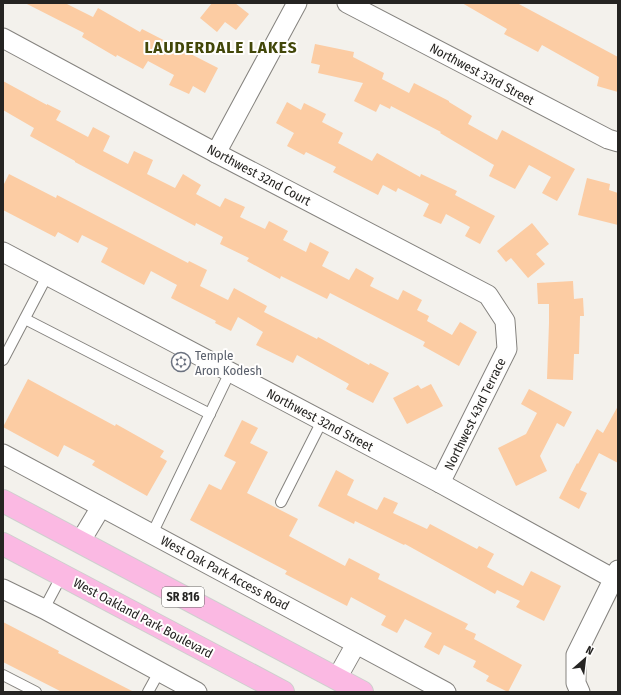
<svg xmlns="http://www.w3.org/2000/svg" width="621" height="695" viewBox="0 0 621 695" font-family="'Fira Sans Condensed',sans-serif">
  <rect width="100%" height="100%" fill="#f3f1ec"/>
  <g fill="#fccca3">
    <polygon points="25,3 65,3 93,17 98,8 140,32 142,29 218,68 205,93 193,86 189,94 169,85 174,75 148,61 143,69 117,55 116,57 82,37 84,33"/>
    <polygon points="212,3 235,3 249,14 236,30 225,22 217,32 200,18"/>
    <polygon points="462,3 517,3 618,57 618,92 597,86 599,77 542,45 538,52 504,34 507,29"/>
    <polygon points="315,44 354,52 353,57 384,73 382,79 409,93 414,83 449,101 449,102 472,116 468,124 497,140 502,130 575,169 557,201 542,193 551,177 529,165 515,189 489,176 494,165 440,133 441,132 391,106 390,109 380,104 376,112 354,101 363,83 318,73 320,65 311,63"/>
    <polygon points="3,81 47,105 47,104 61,111 56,120 88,137 93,127 110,136 103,151 128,164 134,151 153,160 147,174 175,188 183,174 201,185 196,194 220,207 225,198 245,207 240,217 265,229 269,221 288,231 283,240 306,252 310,242 329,252 322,266 349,280 356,268 374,278 370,286 398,300 403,290 422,300 417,310 429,316 427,321 452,335 460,322 477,332 459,366 423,346 425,342 330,293 327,299 281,276 280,279 247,261 249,258 220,244 223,237 196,223 195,226 75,162 75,161 30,136 34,128 3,110"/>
    <polygon points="287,102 301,110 304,103 326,114 322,122 343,133 338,143 372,161 377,153 420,177 421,174 457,191 455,195 495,216 480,244 465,236 470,227 446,214 441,224 423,216 429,204 398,188 396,192 383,185 378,195 333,172 336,167 306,152 304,155 287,146 294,133 276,123"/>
    <polygon points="9,174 56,198 57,195 188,263 189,261 207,270 200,286 228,300 234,288 267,306 264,312 317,339 318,337 369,365 370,363 389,373 373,403 346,389 349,384 297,355 293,363 256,345 263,332 238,317 231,331 215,323 216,321 171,298 177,285 151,271 144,285 101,262 108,248 82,235 78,243 58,232 55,237 3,210 3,186"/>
    <polygon points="587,178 610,184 609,190 618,193 618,225 578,215"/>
    <polygon points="532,223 549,244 536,254 545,264 528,278 511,258 506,262 497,251"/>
    <polygon points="573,281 574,299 583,298 584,316 580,316 579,354 574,354 573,380 547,379 549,323 549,304 538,304 537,283"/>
    <polygon points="28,379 115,426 116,424 164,451 160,457 167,461 147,496 92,465 95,461 64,445 58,457 3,427"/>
    <polygon points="431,384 443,406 407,424 393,398 418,385 421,389"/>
    <polygon points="529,389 572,412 564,427 557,423 540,456 547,471 516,486 498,448 526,434 537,413 521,404"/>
    <polygon points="618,406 618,463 599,453 580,490 587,493 579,509 559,498 577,463 578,464 597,429 603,433"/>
    <polygon points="242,420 258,428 250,443 268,452 247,493 298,519 289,536 345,566 349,558 380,574 378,579 468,624 465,629 476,634 474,639 522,665 508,692 486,681 489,676 473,667 476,661 444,645 439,655 424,647 432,633 405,619 397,633 381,625 386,616 351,597 347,606 285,574 287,571 190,520 209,484 221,490 236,462 224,456"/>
    <polygon points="336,470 354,480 347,495 377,510 384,497 398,503 393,513 427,529 430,524 477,549 479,546 494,554 487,567 523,586 531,571 561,586 544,621 516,607 520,601 497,590 495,594 405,544 404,545 355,521 354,524 318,506"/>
    <polygon points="3,622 59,651 58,653 134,692 62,692 3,662"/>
  </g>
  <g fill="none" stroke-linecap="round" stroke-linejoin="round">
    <g stroke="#85837f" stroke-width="12">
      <g id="lane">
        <polyline points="25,319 210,414"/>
        <polyline points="3,360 47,276"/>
        <polyline points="281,502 322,421"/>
        <polyline points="152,534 230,372"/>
        <polyline points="44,609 62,575"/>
        <polyline points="3,675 36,692"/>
        <polyline points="148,692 159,672"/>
      </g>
    </g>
    <g stroke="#85837f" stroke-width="21">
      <g id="street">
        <polyline points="347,3 608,139 618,142"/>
        <polyline points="3,38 216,153 488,295 505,321 507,349 440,483"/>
        <polyline points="216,153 297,3"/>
        <polyline points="3,252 440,483 614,579"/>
        <polyline points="3,454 446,692"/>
        <polyline points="80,542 101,507"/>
        <polyline points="3,589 44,609 197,692"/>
        <polyline points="337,678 356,644"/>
        <polyline points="580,692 576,683 576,655 618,570"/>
      </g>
    </g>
    <g stroke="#cfcfce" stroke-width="24">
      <g id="primary">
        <polyline points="3,501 362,692"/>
        <polyline points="3,544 283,692"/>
      </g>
    </g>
    <use href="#lane" stroke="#fff" stroke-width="10"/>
    <use href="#street" stroke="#fff" stroke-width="19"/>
    <use href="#primary" stroke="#fbb9e3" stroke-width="22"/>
  </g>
  <defs>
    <g id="synagogue-ring" transform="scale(1)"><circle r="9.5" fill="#fffefd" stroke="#6b7280" stroke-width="1.5"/><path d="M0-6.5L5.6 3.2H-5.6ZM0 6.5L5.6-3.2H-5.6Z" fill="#6b7280"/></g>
  </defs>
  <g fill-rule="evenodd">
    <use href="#synagogue-ring" x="181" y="362"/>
  </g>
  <g text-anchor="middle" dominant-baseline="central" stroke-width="4" stroke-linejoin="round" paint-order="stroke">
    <rect fill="#fffefd" stroke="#666564" stroke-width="1" x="162" y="587" width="42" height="20" rx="3"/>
    <g font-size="12" font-weight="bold" fill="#252422">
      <text x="183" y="597">SR 816</text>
    </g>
    <g font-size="13" fill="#252422" stroke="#fffefd">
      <text transform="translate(482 74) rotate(28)">Northwest 33rd Street</text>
      <text transform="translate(259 175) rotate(28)">Northwest 32nd Court</text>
      <text transform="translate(475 414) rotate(-64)">Northwest 43rd Terrace</text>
      <text transform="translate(320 420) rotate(28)">Northwest 32nd Street</text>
      <text transform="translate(225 573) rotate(28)">West Oak Park Access Road</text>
      <text transform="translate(143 618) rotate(28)">West Oakland Park Boulevard</text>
    </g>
    <g font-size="13" fill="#5b616d" stroke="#fffefd" text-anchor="start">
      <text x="195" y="355">Temple<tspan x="195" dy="15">Aron Kodesh</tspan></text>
    </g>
    <g font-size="17" font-weight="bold" letter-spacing="1" fill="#424709" stroke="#fffefd">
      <text x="221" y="47">LAUDERDALE LAKES</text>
    </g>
  </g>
  <rect width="621" height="695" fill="none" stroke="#252422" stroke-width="8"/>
  <g transform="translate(585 659) rotate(28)" stroke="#fffefd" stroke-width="3" paint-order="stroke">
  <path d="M0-3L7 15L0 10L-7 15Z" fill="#252422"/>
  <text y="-6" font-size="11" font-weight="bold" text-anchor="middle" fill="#252422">N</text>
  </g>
</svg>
